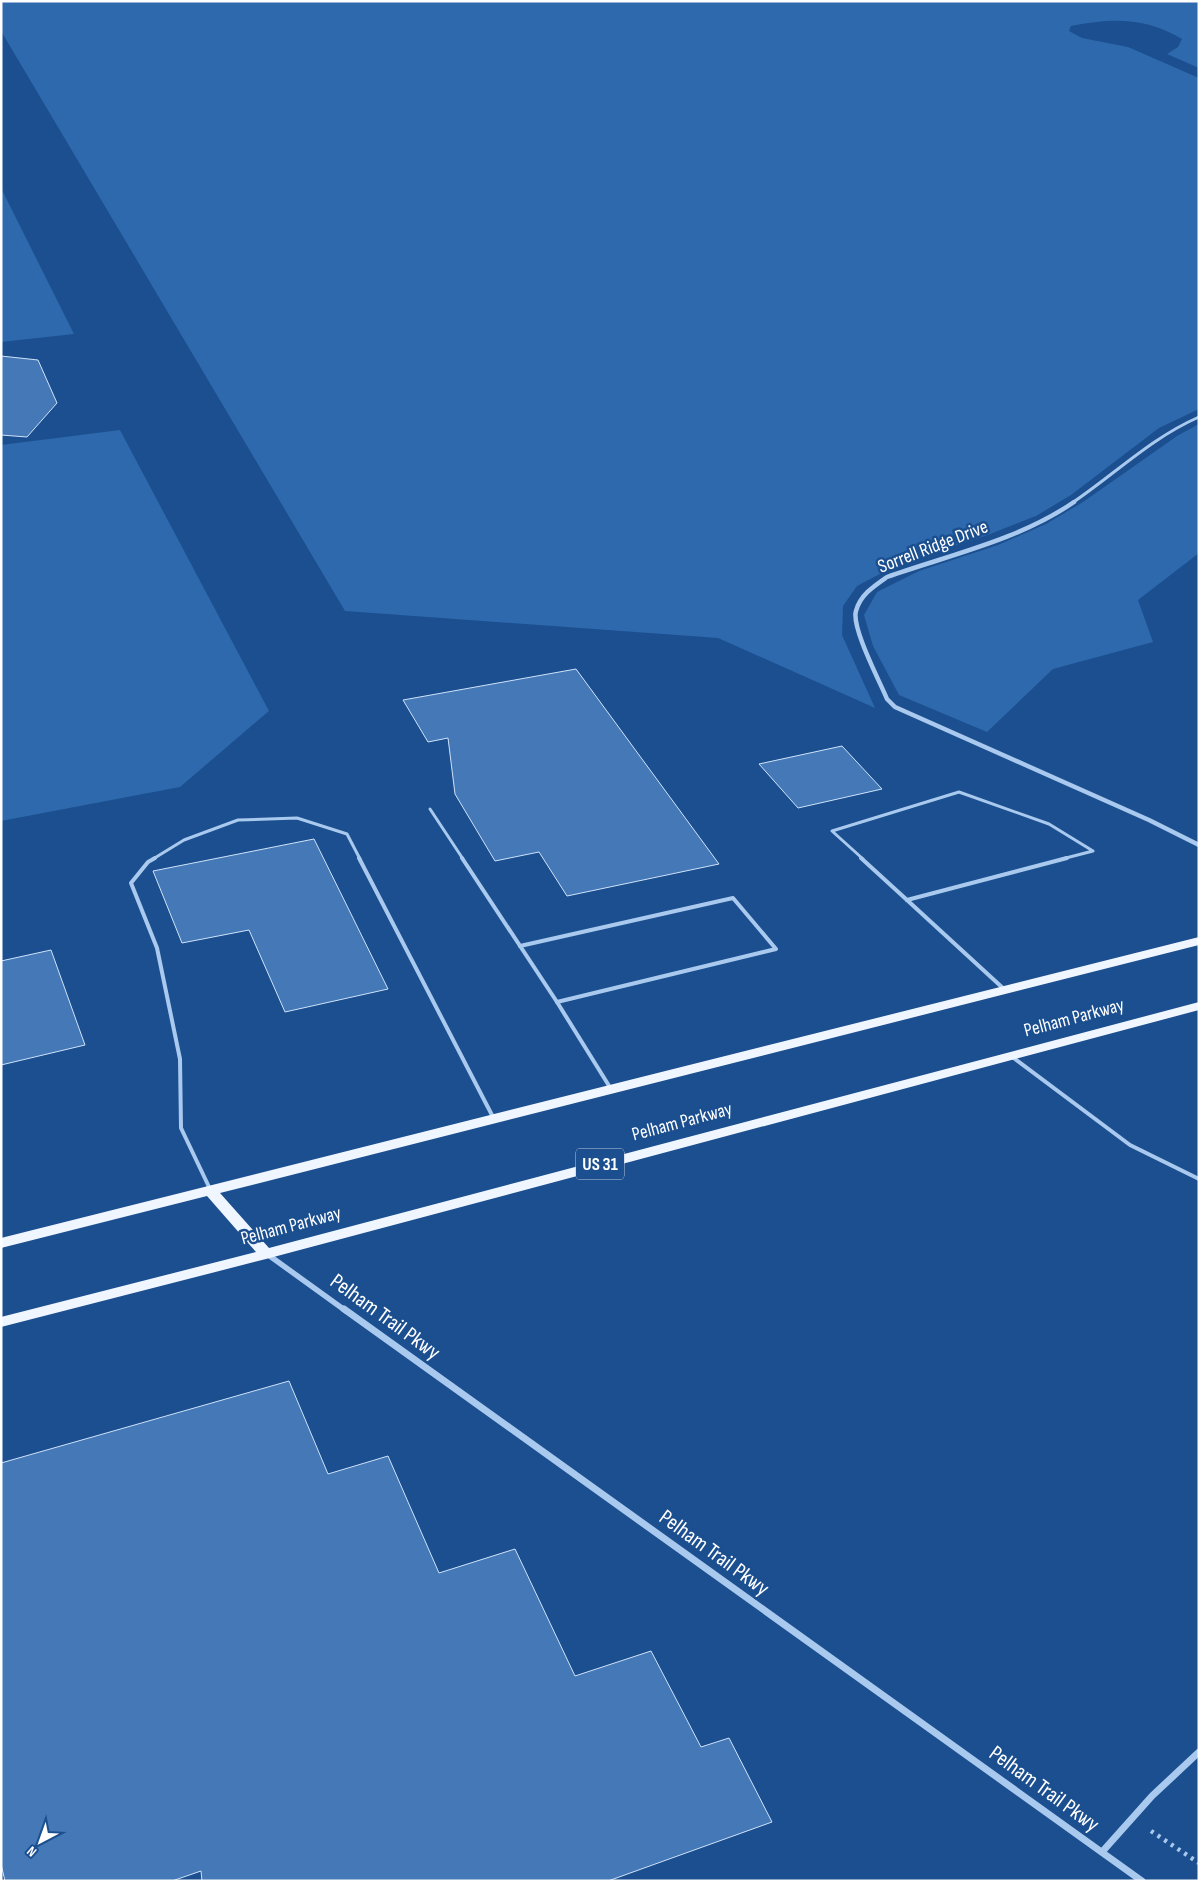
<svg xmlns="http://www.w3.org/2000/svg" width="1200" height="1882" viewBox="0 0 1200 1882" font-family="'Sofia Sans Condensed',sans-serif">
  <rect width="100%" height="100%" fill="#1b4f8f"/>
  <g fill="#2e69ad">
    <path d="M1 1H1199V68L1167 54 1178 47 1182 39C1144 17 1113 18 1071 26L1069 31 1082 38 1128 47 1199 78V409L1159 428 1071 495 1036 516 985 536 901 563 857 586 843 606 842 635 875 708 718 638 345 611 1 31Z"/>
    <polygon points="1,188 74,334 1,342"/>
    <polygon points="1199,424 1199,553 1138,600 1153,642 1053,669 987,732 899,695 873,646 864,615 877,592 919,571 998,545 1046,524 1083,502 1177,436"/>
    <polygon points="120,430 269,711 180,787 1,821 1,445"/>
  </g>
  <g fill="#4478b7" stroke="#cfe3fa">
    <polygon points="1,356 38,360 57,403 27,437 1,435"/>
    <polygon points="576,669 719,864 567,896 539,852 495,861 455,794 448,738 428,742 403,700"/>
    <polygon points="842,746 882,789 798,808 759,764"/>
    <polygon points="314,839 388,989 285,1012 249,930 182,943 153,871"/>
    <polygon points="51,950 85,1045 1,1065 1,961"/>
    <polygon points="289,1381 328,1474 388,1456 439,1573 515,1549 575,1676 651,1651 701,1747 729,1738 772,1822 608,1881 202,1881 201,1871 172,1881 5,1881 1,1864 1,1463"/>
  </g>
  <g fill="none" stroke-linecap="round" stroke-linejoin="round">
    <polyline stroke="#a9c9ee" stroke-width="4.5" stroke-dasharray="3 5" stroke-linecap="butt" points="1151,1831 1199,1863"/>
    <g stroke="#a9c9ee" stroke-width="3">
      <polyline points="430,809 463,859"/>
      <polyline points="153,859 184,840 238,820 297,818 347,834 360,859"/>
      <polyline points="863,859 832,831 959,792 1049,824 1093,851 1062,859"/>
    </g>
    <g stroke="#a9c9ee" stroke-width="4">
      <polyline points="155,858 148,862 131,883 157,948 180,1059 181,1128 210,1189"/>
      <polyline points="359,858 494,1119"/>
      <polyline points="462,858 557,1002 611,1089"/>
      <polyline points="861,858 907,900"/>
      <polyline points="907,900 1005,990"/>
      <polyline points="907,900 1067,858"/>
      <polyline points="520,946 733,898 776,949 557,1002"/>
      <polyline points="1011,1056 1130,1145 1199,1179"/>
    </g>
    <path stroke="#a9c9ee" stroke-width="3" d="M1072 503C1115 474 1151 438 1199 417"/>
    <path stroke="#a9c9ee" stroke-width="4.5" d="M1074 502C1019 540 949 555 887 577 874 586 860 595 856 611 851 627 880 682 887 699L895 707 1149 820 1199 845"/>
    <polyline stroke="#a9c9ee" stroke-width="5.5" points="267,1254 346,1311"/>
    <g stroke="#a9c9ee" stroke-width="7">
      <polyline points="344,1309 1142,1881"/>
      <polyline points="1102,1852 1152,1796 1199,1752"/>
    </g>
    <polygon fill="#f0f6ff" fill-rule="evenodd" points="1199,937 1199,945 220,1193 269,1248 1199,1002 1199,1010 266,1259 1,1327 1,1317 256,1252 207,1196 1,1248 1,1238"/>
  </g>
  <g text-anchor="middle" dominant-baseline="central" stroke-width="5" stroke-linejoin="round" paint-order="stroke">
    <rect fill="#1b4f8f" stroke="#bbcadd" stroke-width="1" x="576" y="1148.5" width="48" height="31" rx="4"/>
    <g font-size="18" font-weight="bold" fill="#fff">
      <text x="600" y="1164">US 31</text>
    </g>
    <g font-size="19" fill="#fff" stroke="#1b4f8f">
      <text transform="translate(933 547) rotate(-21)">Sorrell Ridge Drive</text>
      <text transform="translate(1074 1018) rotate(-15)">Pelham Parkway</text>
      <text transform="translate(682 1122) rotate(-15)">Pelham Parkway</text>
      <text transform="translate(291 1226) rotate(-15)">Pelham Parkway</text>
    </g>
    <g font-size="22" fill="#fff" stroke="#1b4f8f">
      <text transform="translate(385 1317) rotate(36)">Pelham Trail Pkwy</text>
      <text transform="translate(714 1553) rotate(36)">Pelham Trail Pkwy</text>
      <text transform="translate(1044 1789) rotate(36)">Pelham Trail Pkwy</text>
    </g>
  </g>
  <rect width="1200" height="1882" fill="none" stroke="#ffffff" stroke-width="5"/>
  <g transform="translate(40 1842) rotate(221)" stroke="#1b4f8f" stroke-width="4" paint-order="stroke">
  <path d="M0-4L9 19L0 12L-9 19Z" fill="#ffffff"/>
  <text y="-8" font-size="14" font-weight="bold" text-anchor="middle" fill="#ffffff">N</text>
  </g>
</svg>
